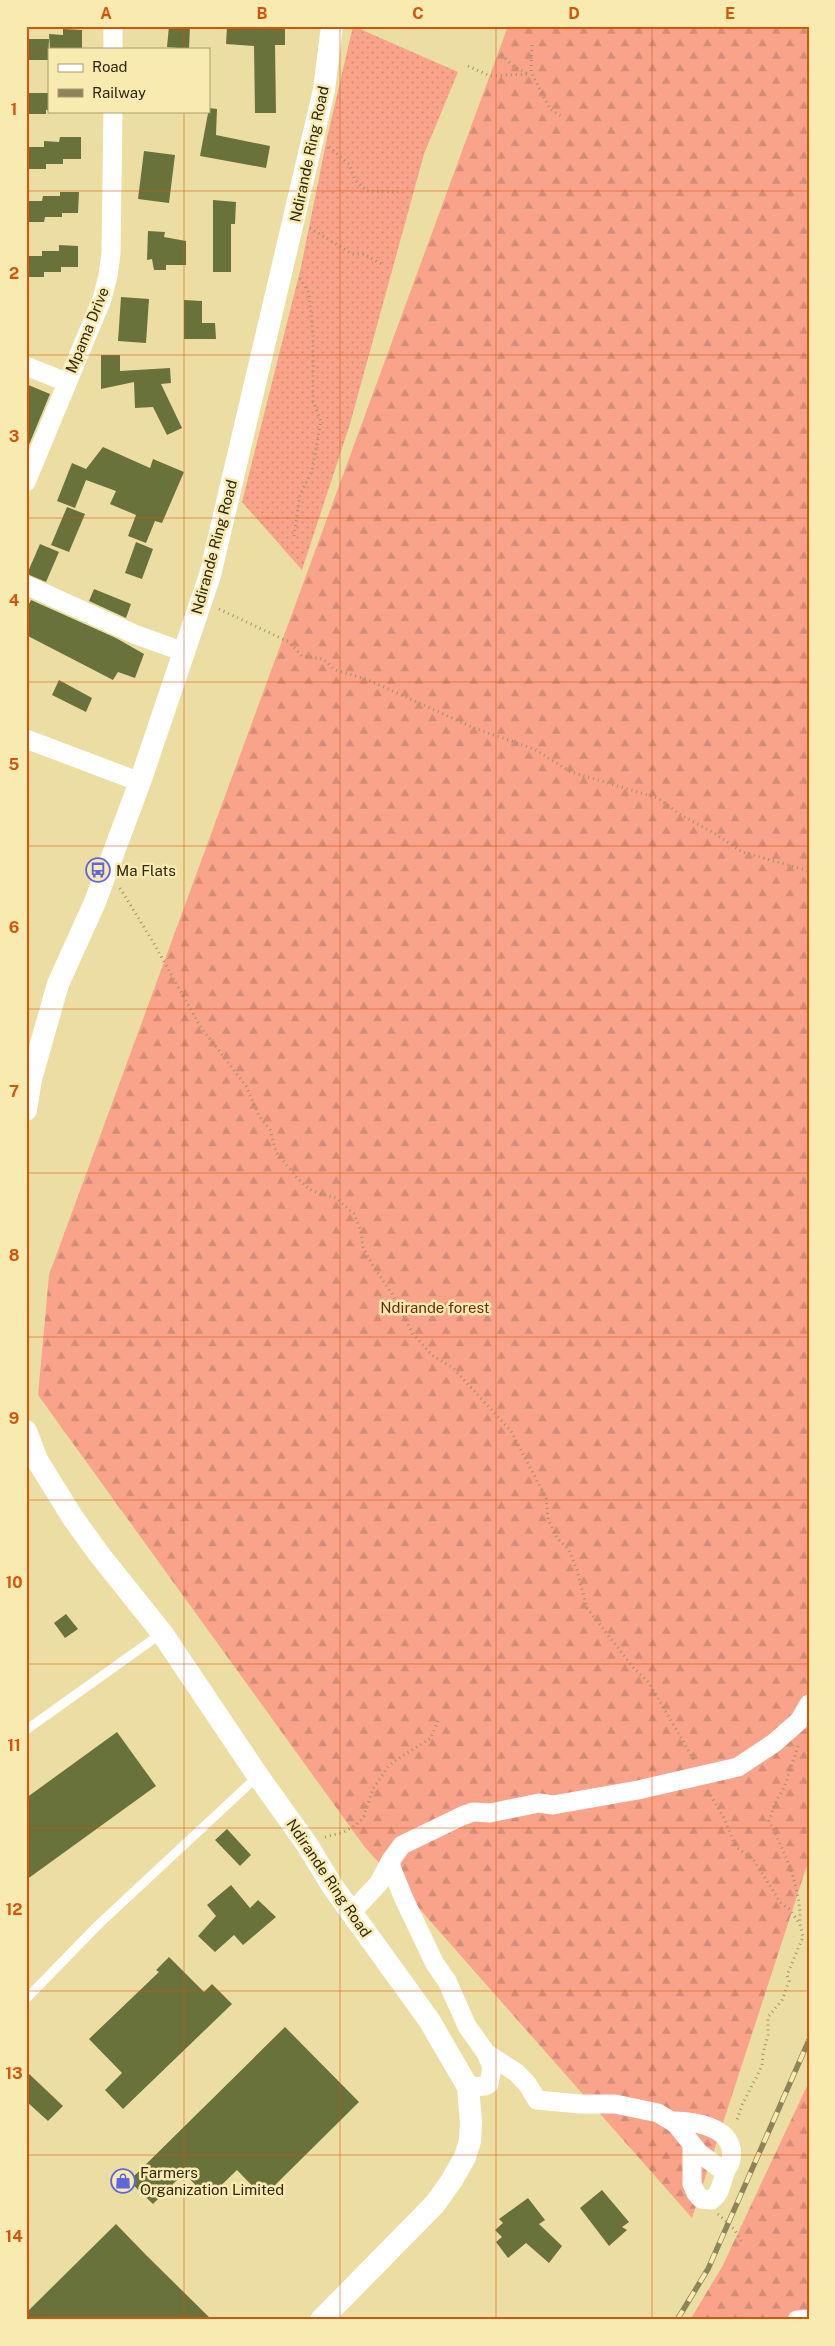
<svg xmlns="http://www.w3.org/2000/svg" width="835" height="2346" viewBox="0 0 835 2346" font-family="'Public Sans',sans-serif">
  <defs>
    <pattern id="grass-dots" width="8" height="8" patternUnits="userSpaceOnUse" patternTransform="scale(1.25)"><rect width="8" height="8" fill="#f8a38a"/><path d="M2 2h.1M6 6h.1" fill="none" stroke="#d58c76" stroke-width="1.8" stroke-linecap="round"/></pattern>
    <pattern id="forest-firs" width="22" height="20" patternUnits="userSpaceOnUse" patternTransform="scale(1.25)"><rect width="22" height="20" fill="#f8a38a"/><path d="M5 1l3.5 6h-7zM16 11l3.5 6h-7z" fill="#d58c76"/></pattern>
  </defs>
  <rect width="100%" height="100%" fill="#ecdea2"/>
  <polygon fill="url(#grass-dots)" points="353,26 458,72 424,154 350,424 302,570 242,502 301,267 327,138"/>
  <g fill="url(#forest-firs)">
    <polygon points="508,26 809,26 809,1859 692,2218 364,1846 38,1395 49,1275"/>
    <polygon points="807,2086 809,2089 809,2320 690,2320 722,2267"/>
  </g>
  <g fill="#69723b">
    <polygon points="169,26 190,26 189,49 167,47"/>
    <polygon points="227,26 285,26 285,45 275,45 276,113 255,113 254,46 226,44"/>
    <polygon points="63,29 82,30 82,49 50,49 49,34 63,35"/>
    <polygon points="29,39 49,39 48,60 26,60 26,44 29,44"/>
    <polygon points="27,93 49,93 49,110 46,110 46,114 26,114"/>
    <polygon points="209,108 217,109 216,135 270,146 266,168 200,156"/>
    <polygon points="60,137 81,137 81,159 63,159 63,164 46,164 46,169 26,169 27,147 44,147 44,141 59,142"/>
    <polygon points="144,151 175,155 169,203 138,199"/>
    <polygon points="60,192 79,192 78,213 62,213 62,217 45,217 44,222 26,222 26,201 42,201 43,196 60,196"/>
    <polygon points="213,200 236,202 235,224 231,224 231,272 213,272"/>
    <polygon points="148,231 165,232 164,237 186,241 186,265 166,265 166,270 154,270 152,259 147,260"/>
    <polygon points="59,245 78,246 78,267 61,267 61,272 44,272 44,277 26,277 26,256 42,256 42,251 59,251"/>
    <polygon points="121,297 149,299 146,343 118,341"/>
    <polygon points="184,300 202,301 202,323 215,323 216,339 184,339"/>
    <polygon points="101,355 120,355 120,371 170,368 171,383 161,384 182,428 167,435 153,407 135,408 134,382 101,389"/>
    <polygon points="26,384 50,394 26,452"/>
    <polygon points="103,447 150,468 153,459 184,472 162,523 155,521 146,543 128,536 136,515 110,504 116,491 86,480 75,508 57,501 72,463 86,469"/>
    <polygon points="67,507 85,514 69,552 51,545"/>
    <polygon points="136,542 153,549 142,579 125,573"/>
    <polygon points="40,544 59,552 46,582 27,574"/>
    <polygon points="94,589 131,604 126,618 89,601"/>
    <polygon points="31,600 116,638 144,654 135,678 118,672 113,680 26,635 26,610"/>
    <polygon points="59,680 92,698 86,712 52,695"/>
    <polygon points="66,1614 78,1629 65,1638 54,1623"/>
    <polygon points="117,1732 156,1786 26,1880 26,1798"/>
    <polygon points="227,1829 251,1855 240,1866 215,1840"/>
    <polygon points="231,1885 250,1908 258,1900 276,1917 243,1945 234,1935 215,1952 198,1936 216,1916 207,1905"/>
    <polygon points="169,1957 204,1992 212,1984 232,2004 123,2109 105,2090 122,2073 89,2039 159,1972 156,1970"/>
    <polygon points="285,2027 359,2102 263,2197 237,2170 208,2198 184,2173 153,2204 129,2181"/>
    <polygon points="26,2071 63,2106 48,2121 26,2101"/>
    <polygon points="602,2190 629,2222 622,2227 627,2230 609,2246 580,2208"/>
    <polygon points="528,2198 545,2220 539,2224 562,2246 549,2263 526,2243 508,2258 496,2242 502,2237 495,2230 503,2223 499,2219"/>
    <polygon points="116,2224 146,2255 212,2320 26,2320 26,2313"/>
  </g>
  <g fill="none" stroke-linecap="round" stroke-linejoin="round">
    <g stroke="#9f9567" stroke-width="3" stroke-dasharray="1 4" stroke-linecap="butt">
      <polyline points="532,45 531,72 550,109 562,117"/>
      <polyline points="502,55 513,66 528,74"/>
      <polyline points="468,66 490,76 528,74"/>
      <polyline points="329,147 349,164 355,180 367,191 398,192"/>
      <polyline points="310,228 352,254 364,254 383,265"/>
      <polyline points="294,536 300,495 312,471 321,421 313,401 313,336 309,293 300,278"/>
      <polyline points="219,609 289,642 302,656 323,659 335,670 366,679 474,728 534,749 571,772 658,798 681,815 714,833 742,852 809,871"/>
      <polyline points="120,888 153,942 200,1026 246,1086 259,1116 270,1130 276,1152 298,1179 312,1191 336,1198 354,1214 361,1231 363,1247 373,1266 393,1295 413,1334 432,1355 453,1368 511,1431 546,1498 548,1519 557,1538 569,1550 577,1570 587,1608 632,1666 649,1683 694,1760"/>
      <path d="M798 1746 784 1788 776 1801 769 1821C785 1853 801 1887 800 1923"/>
      <polyline points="708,1791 724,1818 736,1847 753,1859 780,1902 789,1909 800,1924 803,1937 787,1975 789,1981 782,2000 768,2017 768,2035 763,2053 762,2066 742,2105 736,2123"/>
      <polyline points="325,1837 344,1832 357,1824 364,1816 373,1789 388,1767 396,1760 431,1738 439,1718"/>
      <polyline points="718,2214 734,2229 743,2244"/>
    </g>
    <g stroke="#fff" stroke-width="9">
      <polyline points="26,1730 162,1633"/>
      <polyline points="26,1999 98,1925 258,1776"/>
    </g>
    <g stroke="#fff" stroke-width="19">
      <polyline points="113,26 113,49"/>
      <polyline points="26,366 66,382"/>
      <polyline points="26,482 102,299 108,276 111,253 113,111"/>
      <polyline points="26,585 134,634 184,652"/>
      <polyline points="26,739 140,782"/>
      <polyline points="351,1913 379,1883 391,1860"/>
      <polyline points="486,2053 517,2073 528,2085 537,2100 580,2104 615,2104 658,2113 676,2124 699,2153 725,2172"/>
      <polyline points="468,2087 485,2086 489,2084 492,2067 486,2053 467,2026 447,1981 435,1964 404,1899 391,1867 391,1860 402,1845 462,1816 473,1812 490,1813 539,1803 553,1805 638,1790 738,1767 774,1743 799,1721 809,1704"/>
      <path d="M672 2121C694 2121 737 2127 731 2159 731 2164 726 2168 725 2173 721 2183 721 2194 711 2200L701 2199 696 2193 692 2184V2147"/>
      <polyline points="797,2320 809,2319"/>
    </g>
    <g stroke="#fff" stroke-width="22">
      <polyline points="26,1110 31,1079 58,984 95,902 140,782 210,575 324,90 332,26"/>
      <polyline points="26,1431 37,1460 73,1518 99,1554 162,1633 258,1776 306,1843 333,1887 429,2020 468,2087 471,2122 470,2141 465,2157 452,2180 435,2204 321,2320"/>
    </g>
    <g stroke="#8e845a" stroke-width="5.5">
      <polyline id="rail" points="677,2320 708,2269 809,2040"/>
    </g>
    <use href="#rail" stroke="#f9ebaf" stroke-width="4" stroke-dasharray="11" stroke-linecap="butt"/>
  </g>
  <path fill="none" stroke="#d5540c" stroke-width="1" stroke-opacity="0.55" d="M184 26V49M340 26V2320M496 26V2320M652 26V2320M184 111V2320M26 191H809M26 355H809M26 518H809M26 682H809M26 846H809M26 1009H809M26 1173H809M26 1337H809M26 1500H809M26 1664H809M26 1828H809M26 1991H809M26 2155H809"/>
  <defs>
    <g id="bus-ring" transform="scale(1.25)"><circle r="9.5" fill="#f9ebaf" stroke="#5f66de" stroke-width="1.5"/><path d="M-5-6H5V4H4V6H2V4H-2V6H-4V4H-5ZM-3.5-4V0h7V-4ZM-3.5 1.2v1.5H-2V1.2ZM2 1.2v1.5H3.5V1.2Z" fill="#5f66de"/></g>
    <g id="shop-ring" transform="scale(1.25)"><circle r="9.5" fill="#f9ebaf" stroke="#5f66de" stroke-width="1.5"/><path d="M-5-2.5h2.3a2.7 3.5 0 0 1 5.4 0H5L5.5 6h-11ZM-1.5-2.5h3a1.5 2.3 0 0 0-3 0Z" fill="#5f66de"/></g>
  </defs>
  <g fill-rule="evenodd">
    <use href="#bus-ring" x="98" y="870"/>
    <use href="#shop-ring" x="123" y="2181"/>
  </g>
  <g text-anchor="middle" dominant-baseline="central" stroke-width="5" stroke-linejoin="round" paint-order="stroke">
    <g font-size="15" fill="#2d270f" stroke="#f9ebaf">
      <text transform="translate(309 154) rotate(-78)">Ndirande Ring Road</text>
      <text transform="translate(87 330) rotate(-68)">Mpama Drive</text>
      <text transform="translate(214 547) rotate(-75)">Ndirande Ring Road</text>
      <text transform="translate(329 1878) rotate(56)">Ndirande Ring Road</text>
    </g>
    <g font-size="15" fill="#2d270f" stroke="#f9ebaf" text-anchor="start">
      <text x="116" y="870">Ma Flats</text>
      <text x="140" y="2172">Farmers<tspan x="140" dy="17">Organization Limited</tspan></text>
    </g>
    <g font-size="15" fill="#6e2814" stroke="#f9ebaf">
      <text x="435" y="1307">Ndirande forest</text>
    </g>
  </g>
  <rect width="835" height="2346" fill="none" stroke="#f9ebaf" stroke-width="55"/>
  <rect x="48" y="48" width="162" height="65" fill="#f9ebaf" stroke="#a79d6f"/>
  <rect x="58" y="64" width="25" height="8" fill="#ffffff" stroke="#a79d6f"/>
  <text x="92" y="72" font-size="15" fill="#2d270f">Road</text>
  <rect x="58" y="89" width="25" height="8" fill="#8e845a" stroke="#a79d6f"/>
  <text x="92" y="98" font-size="15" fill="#2d270f">Railway</text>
  <rect x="28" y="28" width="780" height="2290" fill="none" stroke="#d5540c" stroke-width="2"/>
  <g font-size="16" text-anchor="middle" font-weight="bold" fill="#d5540c">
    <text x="106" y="19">A</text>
    <text x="262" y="19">B</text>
    <text x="418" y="19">C</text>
    <text x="574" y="19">D</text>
    <text x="730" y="19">E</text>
    <text x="14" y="115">1</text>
    <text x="14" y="279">2</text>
    <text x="14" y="442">3</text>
    <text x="14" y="606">4</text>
    <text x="14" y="770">5</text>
    <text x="14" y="933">6</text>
    <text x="14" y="1097">7</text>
    <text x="14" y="1261">8</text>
    <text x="14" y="1424">9</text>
    <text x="14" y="1588">10</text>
    <text x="14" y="1751">11</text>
    <text x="14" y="1915">12</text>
    <text x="14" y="2079">13</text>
    <text x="14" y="2242">14</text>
  </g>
</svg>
